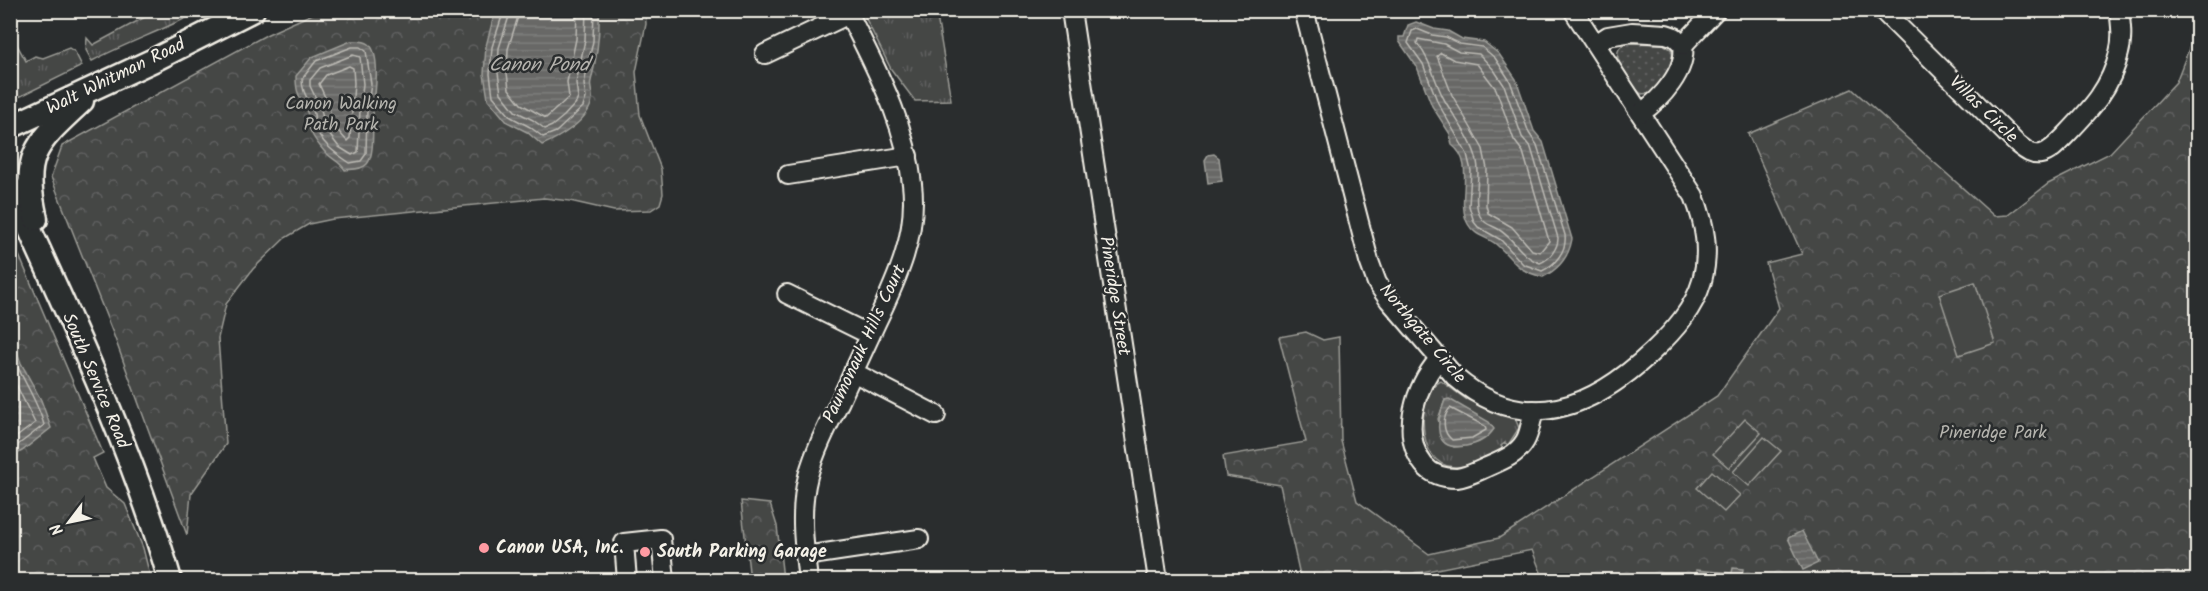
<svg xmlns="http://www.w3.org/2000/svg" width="2208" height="591" viewBox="0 0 2208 591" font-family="Kalam,sans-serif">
  <defs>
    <pattern id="grass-tufts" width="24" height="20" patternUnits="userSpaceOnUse" patternTransform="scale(1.5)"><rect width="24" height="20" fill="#444645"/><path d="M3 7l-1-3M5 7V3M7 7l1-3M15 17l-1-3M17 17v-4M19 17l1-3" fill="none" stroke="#606160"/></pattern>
    <pattern id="forest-crowns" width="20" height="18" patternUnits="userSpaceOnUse" patternTransform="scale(1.5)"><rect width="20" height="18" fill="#444645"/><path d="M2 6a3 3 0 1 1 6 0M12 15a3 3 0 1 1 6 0" fill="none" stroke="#606160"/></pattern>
    <pattern id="garden-dots" width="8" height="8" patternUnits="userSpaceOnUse" patternTransform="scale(1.5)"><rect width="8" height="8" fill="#444645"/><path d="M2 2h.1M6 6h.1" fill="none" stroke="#606160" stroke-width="1.8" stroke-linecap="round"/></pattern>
    <pattern id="water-rules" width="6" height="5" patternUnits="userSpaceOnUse" patternTransform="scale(1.5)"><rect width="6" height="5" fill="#676866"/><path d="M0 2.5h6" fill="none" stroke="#7d7e7c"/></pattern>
  </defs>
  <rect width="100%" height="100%" fill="#2a2d2e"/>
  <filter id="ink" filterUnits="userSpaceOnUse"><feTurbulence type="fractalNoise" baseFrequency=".0167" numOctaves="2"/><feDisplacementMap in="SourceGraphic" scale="12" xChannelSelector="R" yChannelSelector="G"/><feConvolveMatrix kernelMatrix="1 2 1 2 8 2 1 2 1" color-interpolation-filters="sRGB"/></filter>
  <g filter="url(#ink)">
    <g fill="url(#grass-tufts)" stroke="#9c9c96" stroke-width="1.5" fill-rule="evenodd">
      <path d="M158 10 193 11 194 14C161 31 126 43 92 61L86 50 87 38 93 45Z"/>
      <polygon points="862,11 936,11 951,100 915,101 891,69"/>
      <polygon points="10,32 26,61 35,56 43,58 69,48 75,52 82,66 21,96 11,98"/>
      <path d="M1441 381 1466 399 1515 418 1519 428 1508 445 1505 443 1501 446 1503 449 1498 452C1486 458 1468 467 1454 467 1415 466 1416 392 1441 381ZM1445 400 1478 417 1463 446 1454 447 1445 442 1438 419Z"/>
    </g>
    <g fill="url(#forest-crowns)" stroke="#9c9c96" stroke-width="1.5">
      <polygon points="319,11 645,11 646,24 636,72 640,115 661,169 663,194 660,204 651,210 614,211 570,201 544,198 333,219 309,224 285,238 253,269 226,304 218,338 226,444 191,494 187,535 114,336 51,177 62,146 268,34"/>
      <polygon points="2197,28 2197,580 1544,580 1532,550 1382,580 1301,580 1280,485 1226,476 1223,456 1306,442 1279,337 1306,332 1323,340 1339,337 1341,441 1357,501 1429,554 1499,538 1717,396 1779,308 1766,263 1802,254 1748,134 1852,89 1994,216 2008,215 2048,184 2110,153 2176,82"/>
      <polygon points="10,234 103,453 93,458 106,488 125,504 143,548 151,580 11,580"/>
      <polygon points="741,501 770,504 777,526 783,579 750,580"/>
    </g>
    <path fill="url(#garden-dots)" stroke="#9c9c96" stroke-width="1.5" d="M1629 43 1663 44 1672 50C1675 63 1661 85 1652 93L1641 94C1630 84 1602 48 1629 43Z"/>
    <g fill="#444645" stroke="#9c9c96" stroke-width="1.5">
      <polygon points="1975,282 1995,343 1959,355 1939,294"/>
      <polygon points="1745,419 1761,433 1729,468 1713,454"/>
      <polygon points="1764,437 1781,451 1749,486 1733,472"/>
      <polygon points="1712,471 1740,495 1724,512 1697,488"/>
    </g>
    <g fill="url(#water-rules)" stroke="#9f9f9a" stroke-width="1.5">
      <path d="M499 11H599C600 35 597 57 591 81 589 87 593 93 592 99 590 120 559 138 542 145L527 132 507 122 488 99 484 74 486 46 493 19Z"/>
      <path d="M1416 22 1434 29 1448 31 1462 39 1484 42 1499 54 1516 79 1534 131 1543 142 1572 239C1569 257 1559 269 1543 277 1515 270 1517 263 1498 246 1489 237 1475 237 1468 224 1455 200 1477 164 1452 145L1450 134 1432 106 1417 67 1399 41V37H1404L1408 25Z"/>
      <path d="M351 41C357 41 364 40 369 44 382 56 374 98 373 114 372 126 375 155 367 164 362 170 352 169 345 170 341 162 330 158 324 151 317 143 309 132 308 122 307 115 309 118 307 112 301 95 296 98 296 76L312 57Z"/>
      <polygon points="1214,154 1219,158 1222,181 1208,183 1205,160 1208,155"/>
      <polygon points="10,334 21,363 41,400 51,428 22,451 11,457"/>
      <path d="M1449 399 1489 422 1494 429C1488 438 1478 444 1466 446 1432 452 1436 422 1445 400Z"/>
      <polygon points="1802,531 1818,563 1803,570 1788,538"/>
      <polygon points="1733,568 1743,569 1742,580 1695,580 1696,570 1732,573"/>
    </g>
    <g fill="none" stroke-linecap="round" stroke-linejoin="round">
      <g stroke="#bcbab4" stroke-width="1.5">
        <polyline points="504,10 492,47 490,74 493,96 511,117 530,127 543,137 556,132 583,107 586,98 584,84 593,41 594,10"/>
        <polyline points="511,10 499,48 498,73 501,93 515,111 533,120 545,129 552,126 564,116 576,103 578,98 576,83 585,40 586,10"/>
        <polyline points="520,10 508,49 507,73 509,89 521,104 546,118 569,97 567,82 576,39 577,10"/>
        <path d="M1417 29 1432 35 1446 37 1460 44 1482 47 1495 58 1510 81 1529 133 1537 145 1565 235C1567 251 1555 265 1542 271L1523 264 1501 240 1478 227 1474 222 1469 206 1471 171 1467 154 1438 103 1423 64 1408 43 1412 31Z"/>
        <path d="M1418 39 1444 44 1459 52 1479 54 1494 70 1504 85 1522 137 1531 148 1558 238C1558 248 1550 259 1540 263 1521 257 1515 239 1498 229 1491 225 1484 224 1480 216 1472 200 1481 179 1477 161 1472 139 1456 120 1445 101 1434 81 1432 62 1417 43Z"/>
        <path d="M352 47H360L366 51 371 84 367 110 366 154 361 161 350 163C335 153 320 143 315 125 314 120 315 115 313 110 308 98 302 93 302 79L316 61Z"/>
        <polygon points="1441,53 1454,60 1477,64 1496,89 1514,140 1523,152 1549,241 1540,252 1532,250 1512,227 1488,213 1486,205 1487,169 1483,149 1452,95 1437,56"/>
        <polygon points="353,55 360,57 363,84 360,110 358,152 352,155 339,147 325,129 321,109 310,86 310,80 320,68"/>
        <polygon points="349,66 353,68 354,83 350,138 347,141 332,124 329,106 319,84 326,75"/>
        <path d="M10 348C19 376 37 398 44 425L10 451"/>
        <polyline points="10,372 35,423 10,442"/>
        <path d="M1450 408 1485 426 1486 430 1472 438 1452 440C1442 432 1442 417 1450 408Z"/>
      </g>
      <g stroke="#f4f1e8" stroke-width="22">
        <g id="minor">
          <polyline points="1071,10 1158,580"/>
          <path d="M1304 10 1369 261 1377 283 1389 300 1455 377C1526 438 1594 407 1653 351 1674 331 1694 309 1702 281 1710 251 1705 224 1694 196L1573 10"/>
          <path d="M1882 10 2016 143C2024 149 2031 156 2041 154 2051 152 2060 141 2067 134 2091 109 2111 88 2119 53 2123 39 2121 24 2119 10"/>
          <path d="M1596 44 1608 36 1632 32 1666 34 1675 37 1683 45C1687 71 1661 99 1641 113"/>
          <polyline points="1683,45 1716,10"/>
          <polyline points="765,54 849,14"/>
          <polyline points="788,175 908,156"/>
          <polyline points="787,294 870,335"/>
          <path d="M1439 359C1416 386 1399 433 1424 465 1432 475 1444 478 1457 478 1467 477 1478 471 1487 467 1501 461 1517 455 1525 441 1530 433 1531 420 1534 410"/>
          <polyline points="853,372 936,415"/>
          <polyline points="805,556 919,539"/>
          <polyline points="627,580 624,543 661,539 665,580"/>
          <path d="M808 580C804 547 799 510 808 476 815 450 828 425 840 401 852 375 864 349 876 323 897 279 918 234 912 184 905 119 875 68 847 10"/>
        </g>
      </g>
      <g stroke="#f4f1e8" stroke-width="27">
        <g id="major">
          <polyline points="10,127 156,59 253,10"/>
          <path d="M10 186C68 315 131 444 170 580"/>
          <path d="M36 219C21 154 36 144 82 101"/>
        </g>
      </g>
      <use href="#minor" stroke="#2a2d2e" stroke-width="18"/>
      <use href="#major" stroke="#2a2d2e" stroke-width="22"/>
    </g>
  </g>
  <g fill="#ff9aa2" stroke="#2a2d2e" stroke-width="2">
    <circle cx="484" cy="548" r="6"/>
    <circle cx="645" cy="552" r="6"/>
  </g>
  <g text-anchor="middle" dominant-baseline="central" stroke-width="5" stroke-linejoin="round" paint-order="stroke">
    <g font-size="18" fill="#f4f1e8" stroke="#2a2d2e">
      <text transform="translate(116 77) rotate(-26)">Walt Whitman Road</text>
      <text transform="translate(1983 110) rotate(44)">Villas Circle</text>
      <text transform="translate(1114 296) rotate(81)">Pineridge Street</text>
      <text transform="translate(1422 334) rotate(50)">Northgate Circle</text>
      <text transform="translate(865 344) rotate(-65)">Paumonauk Hills Court</text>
      <text transform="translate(95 381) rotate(67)">South Service Road</text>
    </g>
    <g font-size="18" fill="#b6b5af" stroke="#2a2d2e">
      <text x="341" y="104">Canon Walking<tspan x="341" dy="21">Path Park</tspan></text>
      <text x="1993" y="433">Pineridge Park</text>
    </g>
    <g font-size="18" font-weight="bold" fill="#f4f1e8" stroke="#2a2d2e" text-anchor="start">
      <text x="496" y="548">Canon USA, Inc.</text>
      <text x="657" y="552">South Parking Garage</text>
    </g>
    <g font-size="20" font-style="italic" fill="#b5b3ae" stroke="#2a2d2e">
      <text x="539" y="66">Canon Pond</text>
    </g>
  </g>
  <rect width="2208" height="591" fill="none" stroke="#2a2d2e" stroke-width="36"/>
  <rect x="18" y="18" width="2172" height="555" fill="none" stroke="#f4f1e8" stroke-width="2" filter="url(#ink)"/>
  <g transform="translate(69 522) rotate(238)" stroke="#2a2d2e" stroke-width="4.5" paint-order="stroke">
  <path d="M0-4.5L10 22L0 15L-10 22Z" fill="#f4f1e8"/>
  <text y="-9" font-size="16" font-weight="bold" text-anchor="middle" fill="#f4f1e8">N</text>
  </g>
</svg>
